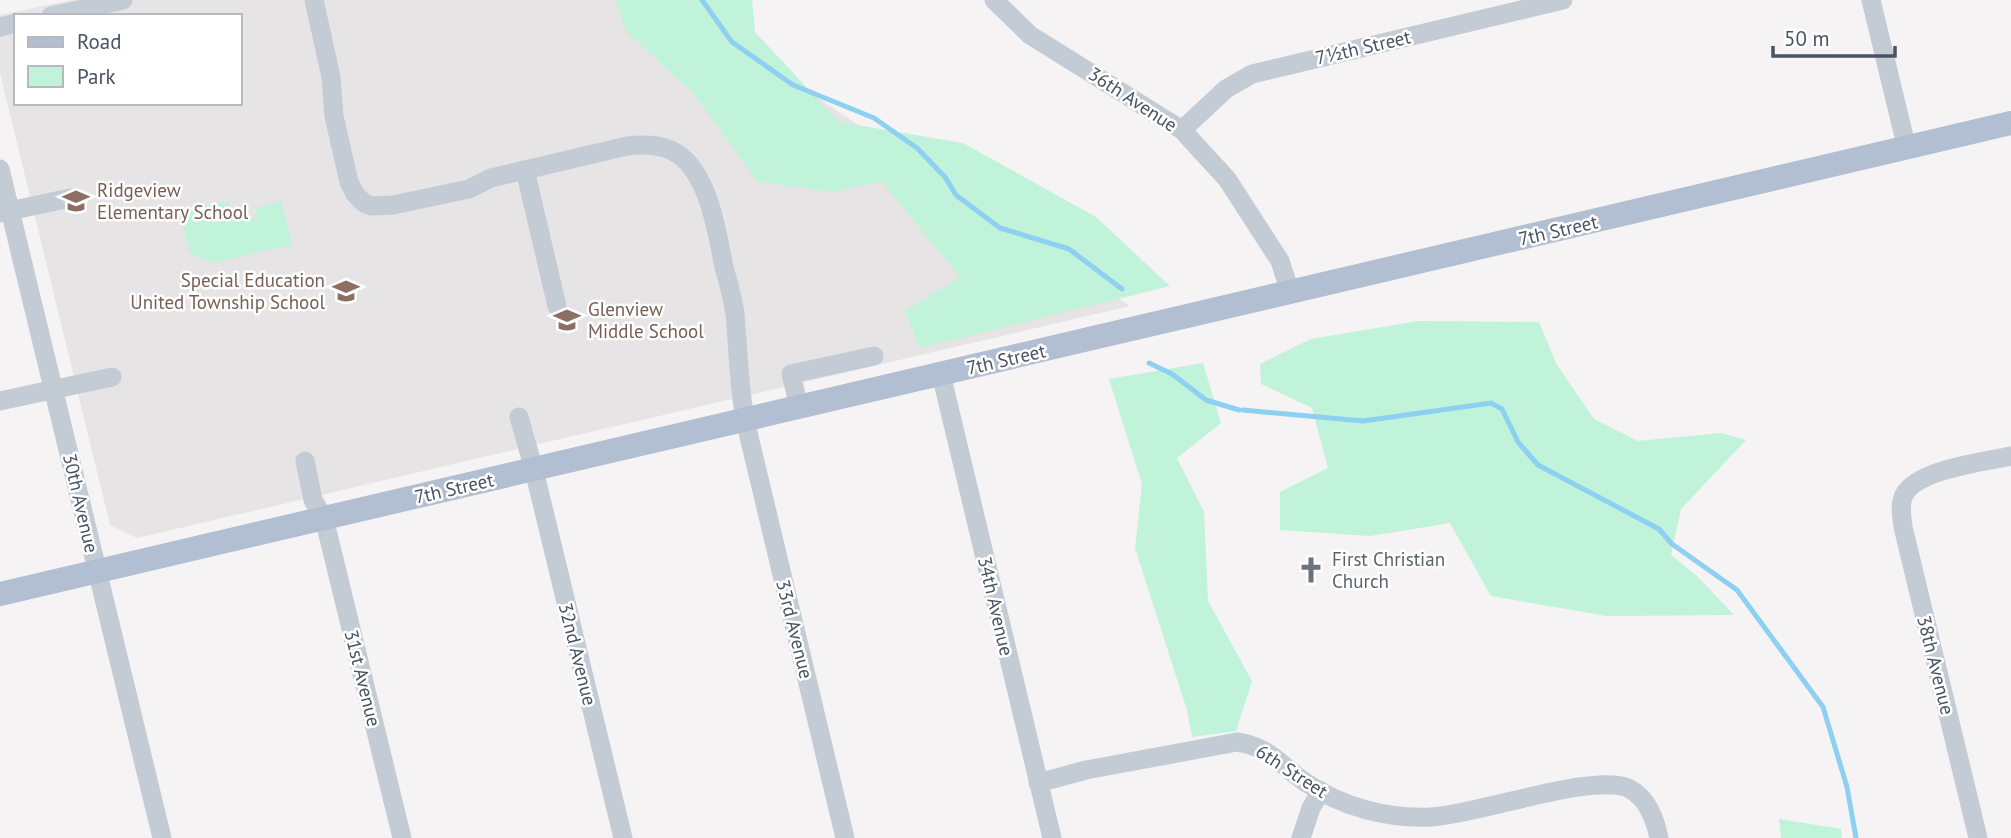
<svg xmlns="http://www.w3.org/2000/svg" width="2011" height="838" viewBox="0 0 2011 838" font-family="'PT Sans',sans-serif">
  <rect width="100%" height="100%" fill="#f5f3f3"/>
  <path fill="#e6e4e5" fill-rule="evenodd" d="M72 0H671L1130 306 137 538 110 525 0 73V15ZM16 16H240V103H16Z"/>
  <g fill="#c1f2da">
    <polygon points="615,0 752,0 755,32 839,122 963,143 1096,217 1170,286 920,348 905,311 960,277 882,182 831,192 758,182 693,93 626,31"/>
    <polygon points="228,201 234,222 257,217 256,208 281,201 292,245 211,263 189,252 180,211"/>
    <polygon points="1419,321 1539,322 1557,365 1594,419 1638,441 1721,433 1746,440 1681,509 1671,555 1697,576 1734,615 1607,616 1491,596 1450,523 1370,536 1280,530 1280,492 1328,468 1312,408 1261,384 1260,364 1311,339"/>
    <polygon points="1203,363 1221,423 1177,458 1204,512 1208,601 1252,681 1236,731 1192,737 1187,710 1135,548 1142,484 1109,379"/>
    <polygon points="1779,819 1841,829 1842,838 1781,838"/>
  </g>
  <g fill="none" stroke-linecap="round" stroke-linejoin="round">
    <g stroke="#8dd0f1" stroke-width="5">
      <polyline points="702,0 732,42 793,85 874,118 917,148 945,177 956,195 1000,228 1069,249 1122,289"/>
      <polyline points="1149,363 1172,374 1206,400 1239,410"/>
      <polyline points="1243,410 1363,421 1491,403 1502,409 1518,442 1538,465 1659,529 1672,544 1737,590 1823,707 1847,787 1856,838"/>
    </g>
    <g stroke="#c3cbd4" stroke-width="19">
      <path d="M314 0 331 77 334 116 349 182 355 194 364 203 372 206 393 205 469 189 491 178 627 146C647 144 667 144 683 158 710 182 717 233 724 267 728 282 733 298 735 314 738 350 739 385 745 420L845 838"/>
      <polyline points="994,0 1030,35 1182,130 1227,179 1280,261 1290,292"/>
      <polyline points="1871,0 1907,149"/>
      <polyline points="51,16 123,0"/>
      <polyline points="0,27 16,23"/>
      <polyline points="1182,130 1226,89 1252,74 1563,0"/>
      <polyline points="0,169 162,838"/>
      <polyline points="525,170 557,306"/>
      <polyline points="0,213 70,198"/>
      <polyline points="941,374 1052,838"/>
      <polyline points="0,401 112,377"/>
      <polyline points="799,407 791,374 874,356"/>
      <polyline points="519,417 534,470 623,838"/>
      <polyline points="305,461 313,500 324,518 402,838"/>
      <path d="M1038 783 1086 770 1237 742C1270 747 1279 764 1305 782 1342 807 1387 819 1431 817 1477 815 1596 771 1630 789 1648 799 1655 819 1659 838"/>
      <polyline points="1301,838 1311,808 1321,791"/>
      <path d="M1978 838 1903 527C1902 517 1899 505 1904 495 1917 469 1985 462 2011 456"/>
    </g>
    <polyline stroke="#b2bed2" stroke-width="24" points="0,594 2011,123"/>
  </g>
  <defs>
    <g id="school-bare" transform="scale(2.1)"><path d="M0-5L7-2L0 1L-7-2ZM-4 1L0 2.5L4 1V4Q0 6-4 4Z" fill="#8d6e63" stroke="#fff" stroke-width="2.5" paint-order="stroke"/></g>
    <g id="church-bare" transform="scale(2.1)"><path d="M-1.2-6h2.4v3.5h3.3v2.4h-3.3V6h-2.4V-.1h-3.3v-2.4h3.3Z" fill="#6b7280" stroke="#fff" stroke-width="2.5" paint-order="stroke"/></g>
  </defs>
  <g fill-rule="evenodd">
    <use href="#school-bare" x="76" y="201"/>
    <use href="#school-bare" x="346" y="291"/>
    <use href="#school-bare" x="567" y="320"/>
    <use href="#church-bare" x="1311" y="570"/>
  </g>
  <g text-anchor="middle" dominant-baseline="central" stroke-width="5" stroke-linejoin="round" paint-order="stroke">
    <g font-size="19" fill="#495361" stroke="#fff">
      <text transform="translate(1363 47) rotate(-13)">7½th Street</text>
      <text transform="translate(1133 99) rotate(33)">36th Avenue</text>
      <text transform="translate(1558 230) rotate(-13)">7th Street</text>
      <text transform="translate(1006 359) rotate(-13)">7th Street</text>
      <text transform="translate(454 488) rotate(-13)">7th Street</text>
      <text transform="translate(81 503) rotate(77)">30th Avenue</text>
      <text transform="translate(996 606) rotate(77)">34th Avenue</text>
      <text transform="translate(795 629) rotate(76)">33rd Avenue</text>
      <text transform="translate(578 654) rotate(76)">32nd Avenue</text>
      <text transform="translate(1936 665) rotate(76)">38th Avenue</text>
      <text transform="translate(363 678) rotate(76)">31st Avenue</text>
      <text transform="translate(1292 771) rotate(33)">6th Street</text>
    </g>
    <g font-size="19" fill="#785e54" stroke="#fff" text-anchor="start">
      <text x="97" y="190">Ridgeview<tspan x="97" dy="22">Elementary School</tspan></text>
      <text x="325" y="280" text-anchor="end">Special Education<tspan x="325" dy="22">United Township School</tspan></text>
      <text x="588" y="309">Glenview<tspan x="588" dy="22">Middle School</tspan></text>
    </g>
    <g font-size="19" fill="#5b616d" stroke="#fff" text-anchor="start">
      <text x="1332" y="559">First Christian<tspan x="1332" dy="22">Church</tspan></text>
    </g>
  </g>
  <rect x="14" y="14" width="228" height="91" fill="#ffffff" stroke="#b6bac0" stroke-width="2"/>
  <rect x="28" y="37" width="35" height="10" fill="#b2bed2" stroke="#b6bac0" stroke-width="2"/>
  <text x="77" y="49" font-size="21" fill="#495361">Road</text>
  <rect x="28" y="66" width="35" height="21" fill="#c1f2da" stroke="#b6bac0" stroke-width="2"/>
  <text x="77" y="84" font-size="21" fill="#495361">Park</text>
  <path d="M1773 46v10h122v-10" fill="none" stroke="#495361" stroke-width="3.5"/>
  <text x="1784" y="46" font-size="21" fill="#495361" stroke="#ffffff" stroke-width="5" paint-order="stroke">50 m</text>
</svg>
